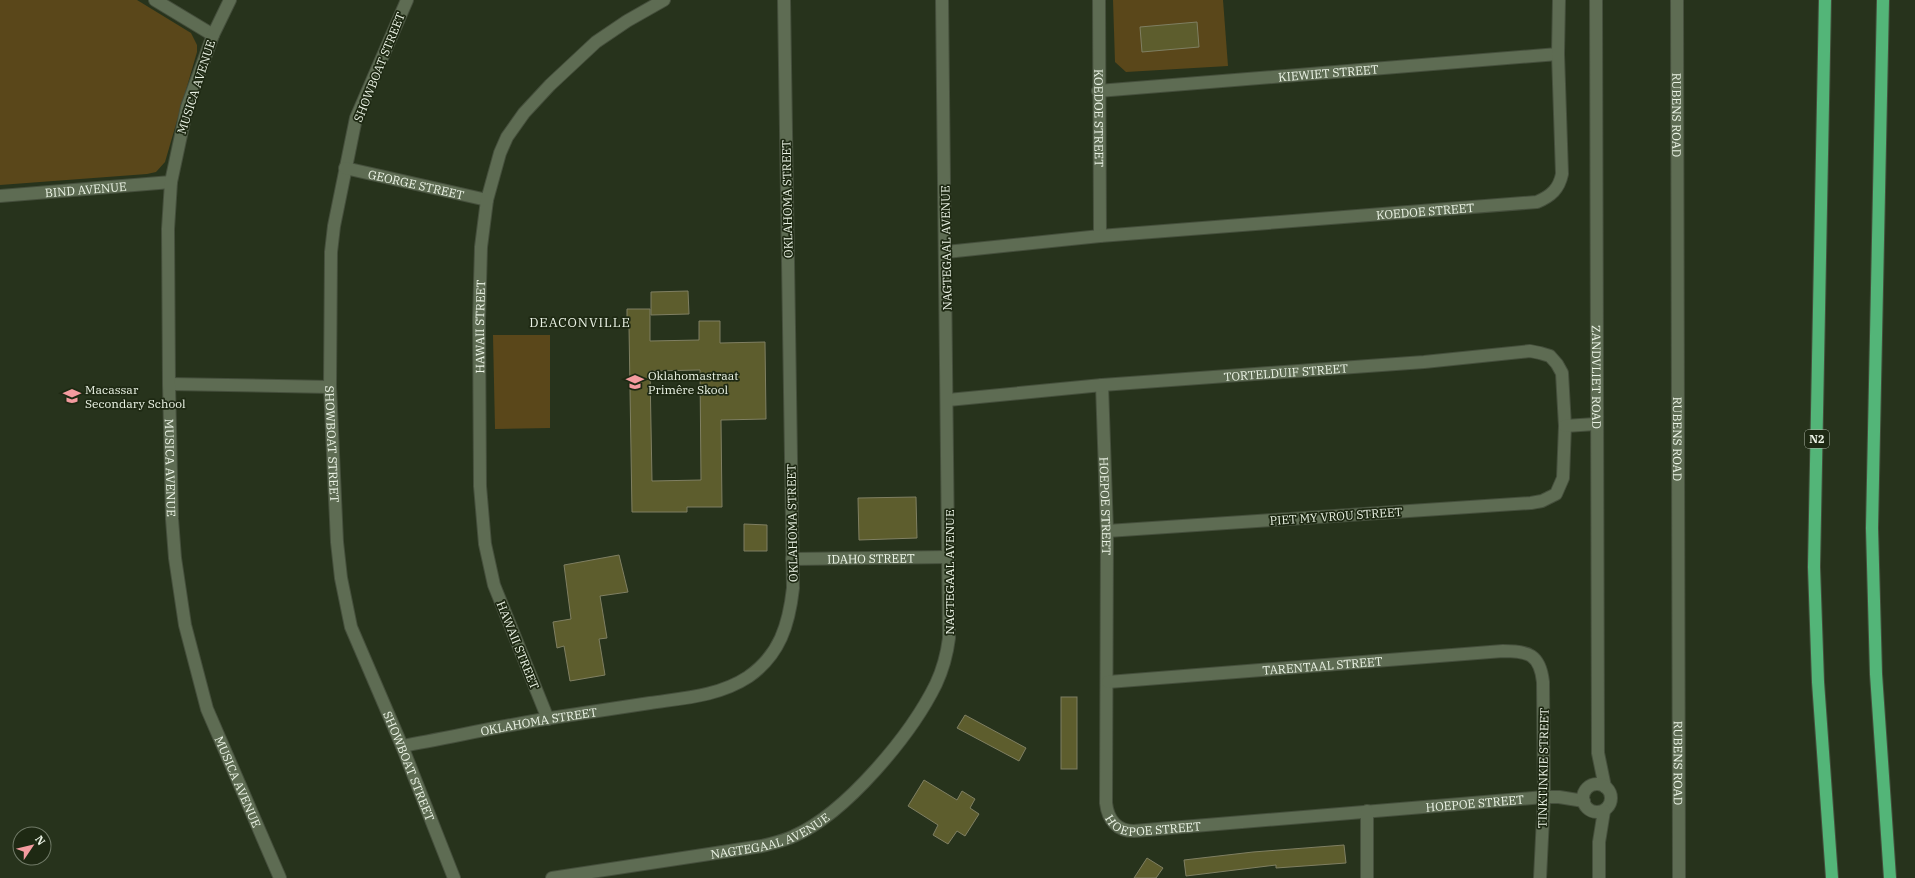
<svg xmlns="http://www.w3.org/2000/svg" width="1915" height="878" viewBox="0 0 1915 878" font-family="'IBM Plex Serif',serif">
  <rect width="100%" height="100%" fill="#27331c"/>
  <g fill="#5a471a">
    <polygon points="0,0 137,0 191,33 197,45 197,52 165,162 156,172 147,174 0,185"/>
    <polygon points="1113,0 1223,0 1228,66 1126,72 1115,62"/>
    <polygon points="493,335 550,335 550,428 495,429"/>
  </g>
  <g fill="#5d5d2d" stroke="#7f7f62" fill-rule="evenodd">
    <polygon points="1197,22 1199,47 1142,52 1140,27"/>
    <polygon points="688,291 689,314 651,315 651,292"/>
    <path d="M627 309H650V341L699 340V321H720V343L765 342 766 419 721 420 722 507H687V512H632L629 327H627ZM700 370 701 480 652 481 650 371Z"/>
    <polygon points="916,497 917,538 859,540 858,498"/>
    <polygon points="744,524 767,525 767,551 744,551"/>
    <polygon points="619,555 628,592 600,596 607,638 599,639 605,675 570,681 564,646 557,648 553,622 571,619 564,565"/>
    <rect x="1061" y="697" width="16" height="72"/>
    <polygon points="965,715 1026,748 1019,761 957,728"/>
    <polygon points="924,780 957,800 962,791 975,799 970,808 979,814 965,836 957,831 948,844 933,835 938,825 908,806"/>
    <polygon points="1344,845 1346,863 1276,868 1276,865 1186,876 1184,860 1253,852"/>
    <polygon points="1147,858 1163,868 1156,878 1134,878"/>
  </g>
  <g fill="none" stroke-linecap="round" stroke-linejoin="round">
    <g stroke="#454f3c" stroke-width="14">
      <g id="minor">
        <polyline points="155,0 213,35"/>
        <path id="s1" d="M407 0 356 118 334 226 331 252 330 387 337 542 341 578 351 627 402 746 454 878"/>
        <path id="s2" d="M1099 0 1100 236"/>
        <path id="s3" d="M1677 0 1679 878"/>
        <path id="s4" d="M1098 91 1558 54"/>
        <path id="s5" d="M345 168 487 200"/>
        <path id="s6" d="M0 196 171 182"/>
        <path id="s7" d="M946 252 1100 236 1537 202C1551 196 1559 189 1562 174L1558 54 1559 0"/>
        <polyline points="169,384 330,387"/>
        <path id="s8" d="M1102 385 1107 531 1106 803C1108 820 1117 831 1134 831L1544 797H1559L1584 801"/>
        <path id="s9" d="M948 400 1102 385 1424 362 1530 351 1540 353 1550 356 1557 364 1562 373 1565 426 1563 478 1556 494 1542 501 1531 503 1107 531"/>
        <polyline points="1565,426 1596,424"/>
        <path id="s10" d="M792 559 949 557"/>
        <path id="s11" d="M1108 682 1503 651C1528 651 1540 654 1543 682L1544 797 1540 878"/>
        <path id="s12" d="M548 719 494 585 485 544 480 486 479 320 481 247 487 200 500 153 507 137 524 113 550 85 596 42 627 21 664 0"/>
        <path id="s13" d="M402 746C452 737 501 726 551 718 584 713 617 708 650 703 684 698 719 696 748 677 780 655 789 624 793 588L784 0"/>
        <polyline points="1367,811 1367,878"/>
        <path id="s14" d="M552 878 762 846C773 843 784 841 794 836 846 813 911 735 936 684 943 669 947 654 949 638L942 0"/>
      </g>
    </g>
    <g stroke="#454f3c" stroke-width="14">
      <g id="tertiary">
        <path id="s15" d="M230 0 213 35 187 107 171 182 168 229 169 384 172 519 175 558 185 625 207 709 280 878"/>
        <path id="s16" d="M1596 0 1598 753 1605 787"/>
        <circle cx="1597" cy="798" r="14"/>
        <polyline points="1599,878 1599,842 1604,811"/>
      </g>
    </g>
    <g stroke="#454f3c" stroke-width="14">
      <g id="motorway">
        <polyline points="1825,0 1814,567 1818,682 1832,878"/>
        <polyline points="1883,0 1872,528 1876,674 1890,878"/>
      </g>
    </g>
    <use href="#minor" stroke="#5e6c53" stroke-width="12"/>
    <use href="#tertiary" stroke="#5e6c53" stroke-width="12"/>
    <use href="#motorway" stroke="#53b578" stroke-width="12"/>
  </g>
  <defs>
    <g id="school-bare" transform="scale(1.38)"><path d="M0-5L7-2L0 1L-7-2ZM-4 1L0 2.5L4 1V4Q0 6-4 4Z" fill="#f49b9f" stroke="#1e2913" stroke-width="2.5" paint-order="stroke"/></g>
  </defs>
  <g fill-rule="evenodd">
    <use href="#school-bare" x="635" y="382"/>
    <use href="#school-bare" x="72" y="396"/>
  </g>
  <g text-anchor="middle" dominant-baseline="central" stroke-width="3.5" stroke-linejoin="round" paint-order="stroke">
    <rect fill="#1e2913" stroke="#aeb7a7" stroke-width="1" x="1805" y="430" width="24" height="18" rx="3"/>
    <g font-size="11" font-weight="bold" fill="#ecf4e6">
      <text x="1817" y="439">N2</text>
    </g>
    <g font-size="12" fill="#ecf4e6" stroke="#1e2913">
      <text transform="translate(379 67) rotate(-68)">SHOWBOAT STREET</text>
      <text stroke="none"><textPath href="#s4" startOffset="231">KIEWIET STREET</textPath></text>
      <text transform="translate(196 87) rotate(-72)">MUSICA AVENUE</text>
      <text stroke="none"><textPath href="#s3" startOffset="115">RUBENS ROAD</textPath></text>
      <text stroke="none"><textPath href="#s2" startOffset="118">KOEDOE STREET</textPath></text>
      <text stroke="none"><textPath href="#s5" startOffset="73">GEORGE STREET</textPath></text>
      <text stroke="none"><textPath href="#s6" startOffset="86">BIND AVENUE</textPath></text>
      <text transform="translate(787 199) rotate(-91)">OKLAHOMA STREET</text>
      <text stroke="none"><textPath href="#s7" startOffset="481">KOEDOE STREET</textPath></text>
      <text transform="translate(946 248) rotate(-91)">NAGTEGAAL AVENUE</text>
      <text stroke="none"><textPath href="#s12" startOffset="404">HAWAII STREET</textPath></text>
      <text stroke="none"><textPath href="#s9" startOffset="339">TORTELDUIF STREET</textPath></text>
      <text stroke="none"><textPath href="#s16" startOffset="377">ZANDVLIET ROAD</textPath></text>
      <text stroke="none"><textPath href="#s3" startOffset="439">RUBENS ROAD</textPath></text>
      <text stroke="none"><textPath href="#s1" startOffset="457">SHOWBOAT STREET</textPath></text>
      <text stroke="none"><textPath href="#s15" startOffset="478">MUSICA AVENUE</textPath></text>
      <text stroke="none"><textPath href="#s8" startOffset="121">HOEPOE STREET</textPath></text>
      <text transform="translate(1336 516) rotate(-4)">PIET MY VROU STREET</text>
      <text transform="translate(792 523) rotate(-91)">OKLAHOMA STREET</text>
      <text stroke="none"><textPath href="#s10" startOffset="79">IDAHO STREET</textPath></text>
      <text transform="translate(949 572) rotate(-90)">NAGTEGAAL AVENUE</text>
      <text transform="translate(518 645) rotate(68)">HAWAII STREET</text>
      <text stroke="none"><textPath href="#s11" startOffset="215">TARENTAAL STREET</textPath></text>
      <text stroke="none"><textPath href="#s13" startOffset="139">OKLAHOMA STREET</textPath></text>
      <text stroke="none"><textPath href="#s3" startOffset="763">RUBENS ROAD</textPath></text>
      <text stroke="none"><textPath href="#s1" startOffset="792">SHOWBOAT STREET</textPath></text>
      <text transform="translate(1543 768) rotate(-89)">TINKTINKIE STREET</text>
      <text stroke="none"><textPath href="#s15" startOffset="802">MUSICA AVENUE</textPath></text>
      <text stroke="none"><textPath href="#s8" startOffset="804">HOEPOE STREET</textPath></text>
      <text stroke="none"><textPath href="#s8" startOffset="480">HOEPOE STREET</textPath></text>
      <text stroke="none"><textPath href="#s14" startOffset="223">NAGTEGAAL AVENUE</textPath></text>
    </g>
    <g font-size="12" fill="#ecf4e6" stroke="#1e2913" text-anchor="start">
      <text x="648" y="375">Oklahomastraat<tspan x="648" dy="14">Primêre Skool</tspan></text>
      <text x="85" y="389">Macassar<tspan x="85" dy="14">Secondary School</tspan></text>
    </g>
    <g font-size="13" letter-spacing="1" fill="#ecf4e6" stroke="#1e2913">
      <text x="580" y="322">DEACONVILLE</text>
    </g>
  </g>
  <g transform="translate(32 846) rotate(55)"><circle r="19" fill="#1e2913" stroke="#707a67"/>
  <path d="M0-3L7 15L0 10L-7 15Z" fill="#f49b9f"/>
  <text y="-6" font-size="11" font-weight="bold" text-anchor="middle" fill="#ecf4e6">N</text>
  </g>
</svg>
